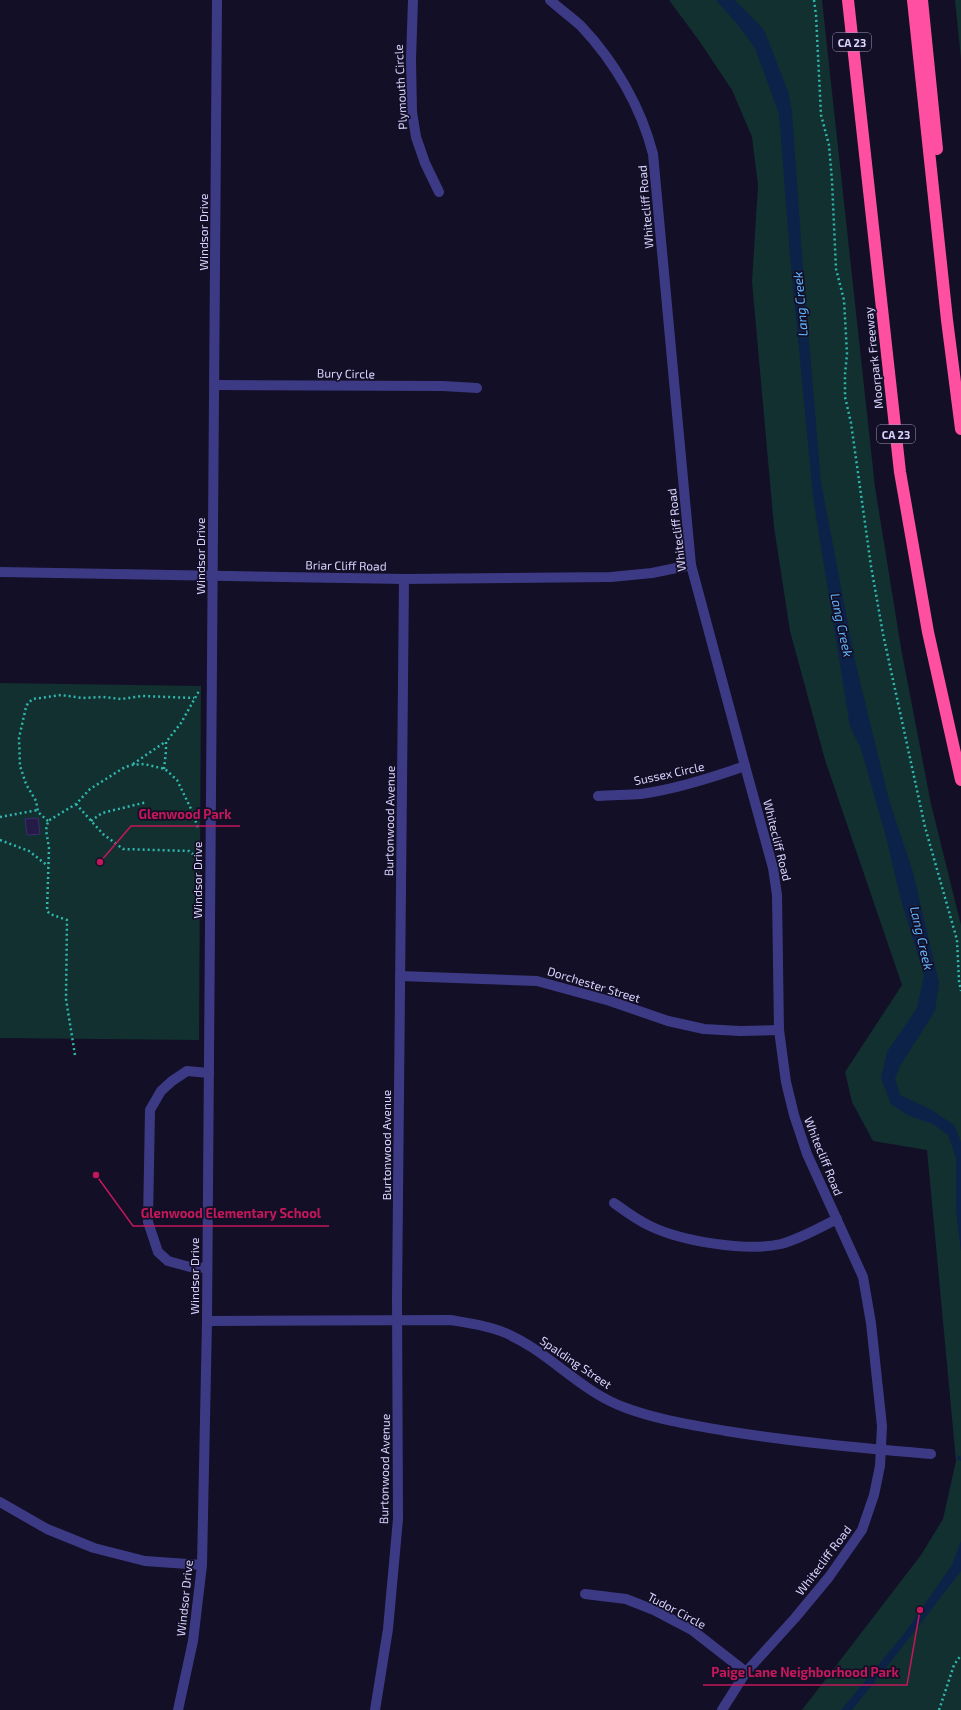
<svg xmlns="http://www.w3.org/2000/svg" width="961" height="1710" viewBox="0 0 961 1710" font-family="'Exo 2',sans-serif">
  <rect width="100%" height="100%" fill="#130f26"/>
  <g fill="#12302f">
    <polygon points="669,0 822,0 875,487 901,648 931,804 961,925 961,1710 802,1710 921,1555 943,1519 956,1461 927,1150 873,1141 852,1102 845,1072 902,985 825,760 790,631 774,527 752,282 758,185 752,137 732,90 700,42"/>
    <polygon points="955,0 961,0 961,59"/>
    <polygon points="0,683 201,686 199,1040 0,1038"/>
  </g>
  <g fill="#0c2248">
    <polygon points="716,0 735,0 764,30 788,91 792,112 804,282 821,482 855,661 889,800 913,872 939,983 935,1011 900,1066 895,1079 900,1095 930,1109 954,1125 961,1142 961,1252 956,1211 956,1158 948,1135 933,1124 909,1116 891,1104 881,1078 887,1052 917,1008 924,975 901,900 886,837 861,749 850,727 813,497 790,255 779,114 755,48 738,25"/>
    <polygon points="961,1541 961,1571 900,1650 852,1710 841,1710 903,1635 952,1565"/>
  </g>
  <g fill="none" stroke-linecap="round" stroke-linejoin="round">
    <polyline stroke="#0c2248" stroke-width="4" points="959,1458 961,1459"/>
  </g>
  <polygon fill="#241b47" stroke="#3b2d73" points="38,818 40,834 27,835 25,819"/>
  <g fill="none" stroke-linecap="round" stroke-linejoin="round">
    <g stroke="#2fb8b0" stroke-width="2.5" stroke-dasharray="2 3" stroke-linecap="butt">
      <polyline points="814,0 816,15 821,115 829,145 832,181 836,269 844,300 847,354 845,374 845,397 851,423 871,566 883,634 925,827 957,940 959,981 961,991"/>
      <polyline points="133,764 165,742"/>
      <polyline points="164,769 166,751 166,742 181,723 199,691"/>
      <polyline points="76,804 103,834 123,849 189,851 194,855"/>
      <polyline points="0,817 38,810"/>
      <polyline points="48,821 38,812 36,801 26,784 20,766 19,738 26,707 28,703 33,699 61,695 82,698 103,697 121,699 142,696 194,698"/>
      <polyline points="91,821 102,813 147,802"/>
      <polyline points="0,840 29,851 48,866"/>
      <polyline points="75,1055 66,999 67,920 50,914 47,911 49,848 46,830 48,821 76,804 90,789 125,767 132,765 144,764 165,769 177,780 193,813 198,828"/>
      <polyline points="939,1710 954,1665 961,1655"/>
    </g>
    <g stroke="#3d3a85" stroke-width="10">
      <polyline points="413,0 411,59 412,112 416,137 425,163 439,192"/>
      <path d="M550 0C560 9 571 17 581 26 615 62 641 107 653 154L691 565 745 766 773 868 777 895 779 1030 786 1082 794 1115 807 1154 863 1277 871 1323 882 1426 880 1466 874 1495 862 1530 829 1577 795 1618 746 1672 722 1710"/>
      <polyline points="215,385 443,386 477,388"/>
      <polyline points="0,572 404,579 611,577 652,573 691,565"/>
      <path d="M598 796C612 795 627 795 641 794 677 789 711 778 745 766"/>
      <polyline points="400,976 537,981 610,1001 668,1021 704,1029 740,1031 779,1030"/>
      <path d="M614 1203C625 1211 637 1220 650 1226 681 1241 746 1252 781 1244 800 1239 819 1228 837 1219"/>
      <polyline points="207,1268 190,1267 168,1261 158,1252 148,1222 150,1110 161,1091 172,1081 187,1071 209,1073"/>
      <path d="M207 1321 450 1320C468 1323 486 1325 503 1332 548 1350 580 1392 626 1408 659 1420 692 1425 726 1431 794 1442 863 1448 931 1454"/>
      <polyline points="0,1502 47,1529 94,1548 145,1561 202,1565"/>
      <polyline points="585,1594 626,1599 654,1610 692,1630 746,1672"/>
      <polyline points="178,1710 193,1641 202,1565 207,1321 217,0"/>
      <polyline points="375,1710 388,1629 398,1519 397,1299 404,579"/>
    </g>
    <g stroke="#ff4fa3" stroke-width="12">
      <polyline points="848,0 900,472 928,632 961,780"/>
      <polyline points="913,0 947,320 961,429"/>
      <polyline points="922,0 937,149"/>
    </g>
  </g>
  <g text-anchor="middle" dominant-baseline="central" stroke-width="3.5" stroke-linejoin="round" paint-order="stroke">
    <g fill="#130f26" stroke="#9e99be" stroke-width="1">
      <rect x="833" y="33" width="38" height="18" rx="3"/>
      <rect x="877" y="425" width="38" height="18" rx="3"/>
    </g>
    <g font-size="11" font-weight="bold" fill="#d9d4ff">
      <text x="852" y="42">CA 23</text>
      <text x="896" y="434">CA 23</text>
    </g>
    <g font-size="12" fill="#d9d4ff" stroke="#130f26">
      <text transform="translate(400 87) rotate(-93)">Plymouth Circle</text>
      <text transform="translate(645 207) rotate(-95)">Whitecliff Road</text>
      <text transform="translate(203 232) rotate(-90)">Windsor Drive</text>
      <text transform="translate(873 358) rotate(-96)">Moorpark Freeway</text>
      <text transform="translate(346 373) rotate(1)">Bury Circle</text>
      <text transform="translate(676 530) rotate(-97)">Whitecliff Road</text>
      <text transform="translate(200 556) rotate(-90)">Windsor Drive</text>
      <text transform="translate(346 565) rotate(1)">Briar Cliff Road</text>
      <text transform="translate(669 773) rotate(-12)">Sussex Circle</text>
      <text transform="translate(389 821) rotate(-89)">Burtonwood Avenue</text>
      <text transform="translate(778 840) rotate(76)">Whitecliff Road</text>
      <text transform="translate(197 880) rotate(-90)">Windsor Drive</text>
      <text transform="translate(594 984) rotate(17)">Dorchester Street</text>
      <text transform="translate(386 1145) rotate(-90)">Burtonwood Avenue</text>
      <text transform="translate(824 1156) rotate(68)">Whitecliff Road</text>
      <text transform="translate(194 1276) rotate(-90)">Windsor Drive</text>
      <text transform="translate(576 1362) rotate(34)">Spalding Street</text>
      <text transform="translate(384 1469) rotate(-89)">Burtonwood Avenue</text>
      <text transform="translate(823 1560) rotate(-53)">Whitecliff Road</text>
      <text transform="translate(184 1598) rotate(-84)">Windsor Drive</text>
      <text transform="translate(677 1610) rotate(28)">Tudor Circle</text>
    </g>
    <g font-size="13" font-style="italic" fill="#62b6ff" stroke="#130f26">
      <text transform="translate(800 304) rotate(-95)">Lang Creek</text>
      <text transform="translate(842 625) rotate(78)">Lang Creek</text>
      <text transform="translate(922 938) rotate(77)">Lang Creek</text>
    </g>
  </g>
  <path fill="none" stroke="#c2185b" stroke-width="1.5" d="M100 862L131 826H240M96 1175L133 1226H329M920 1610L907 1685H703"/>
  <g fill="#c2185b" stroke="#130f26" stroke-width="1.5">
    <circle cx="100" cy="862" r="4"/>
    <circle cx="96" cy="1175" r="4"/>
    <circle cx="920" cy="1610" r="4"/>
  </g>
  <g font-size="13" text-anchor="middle" font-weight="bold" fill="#c2185b" stroke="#130f26" stroke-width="3.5" stroke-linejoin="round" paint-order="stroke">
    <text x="185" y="819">Glenwood Park</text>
    <text x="231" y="1218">Glenwood Elementary School</text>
    <text x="805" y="1677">Paige Lane Neighborhood Park</text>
  </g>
</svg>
